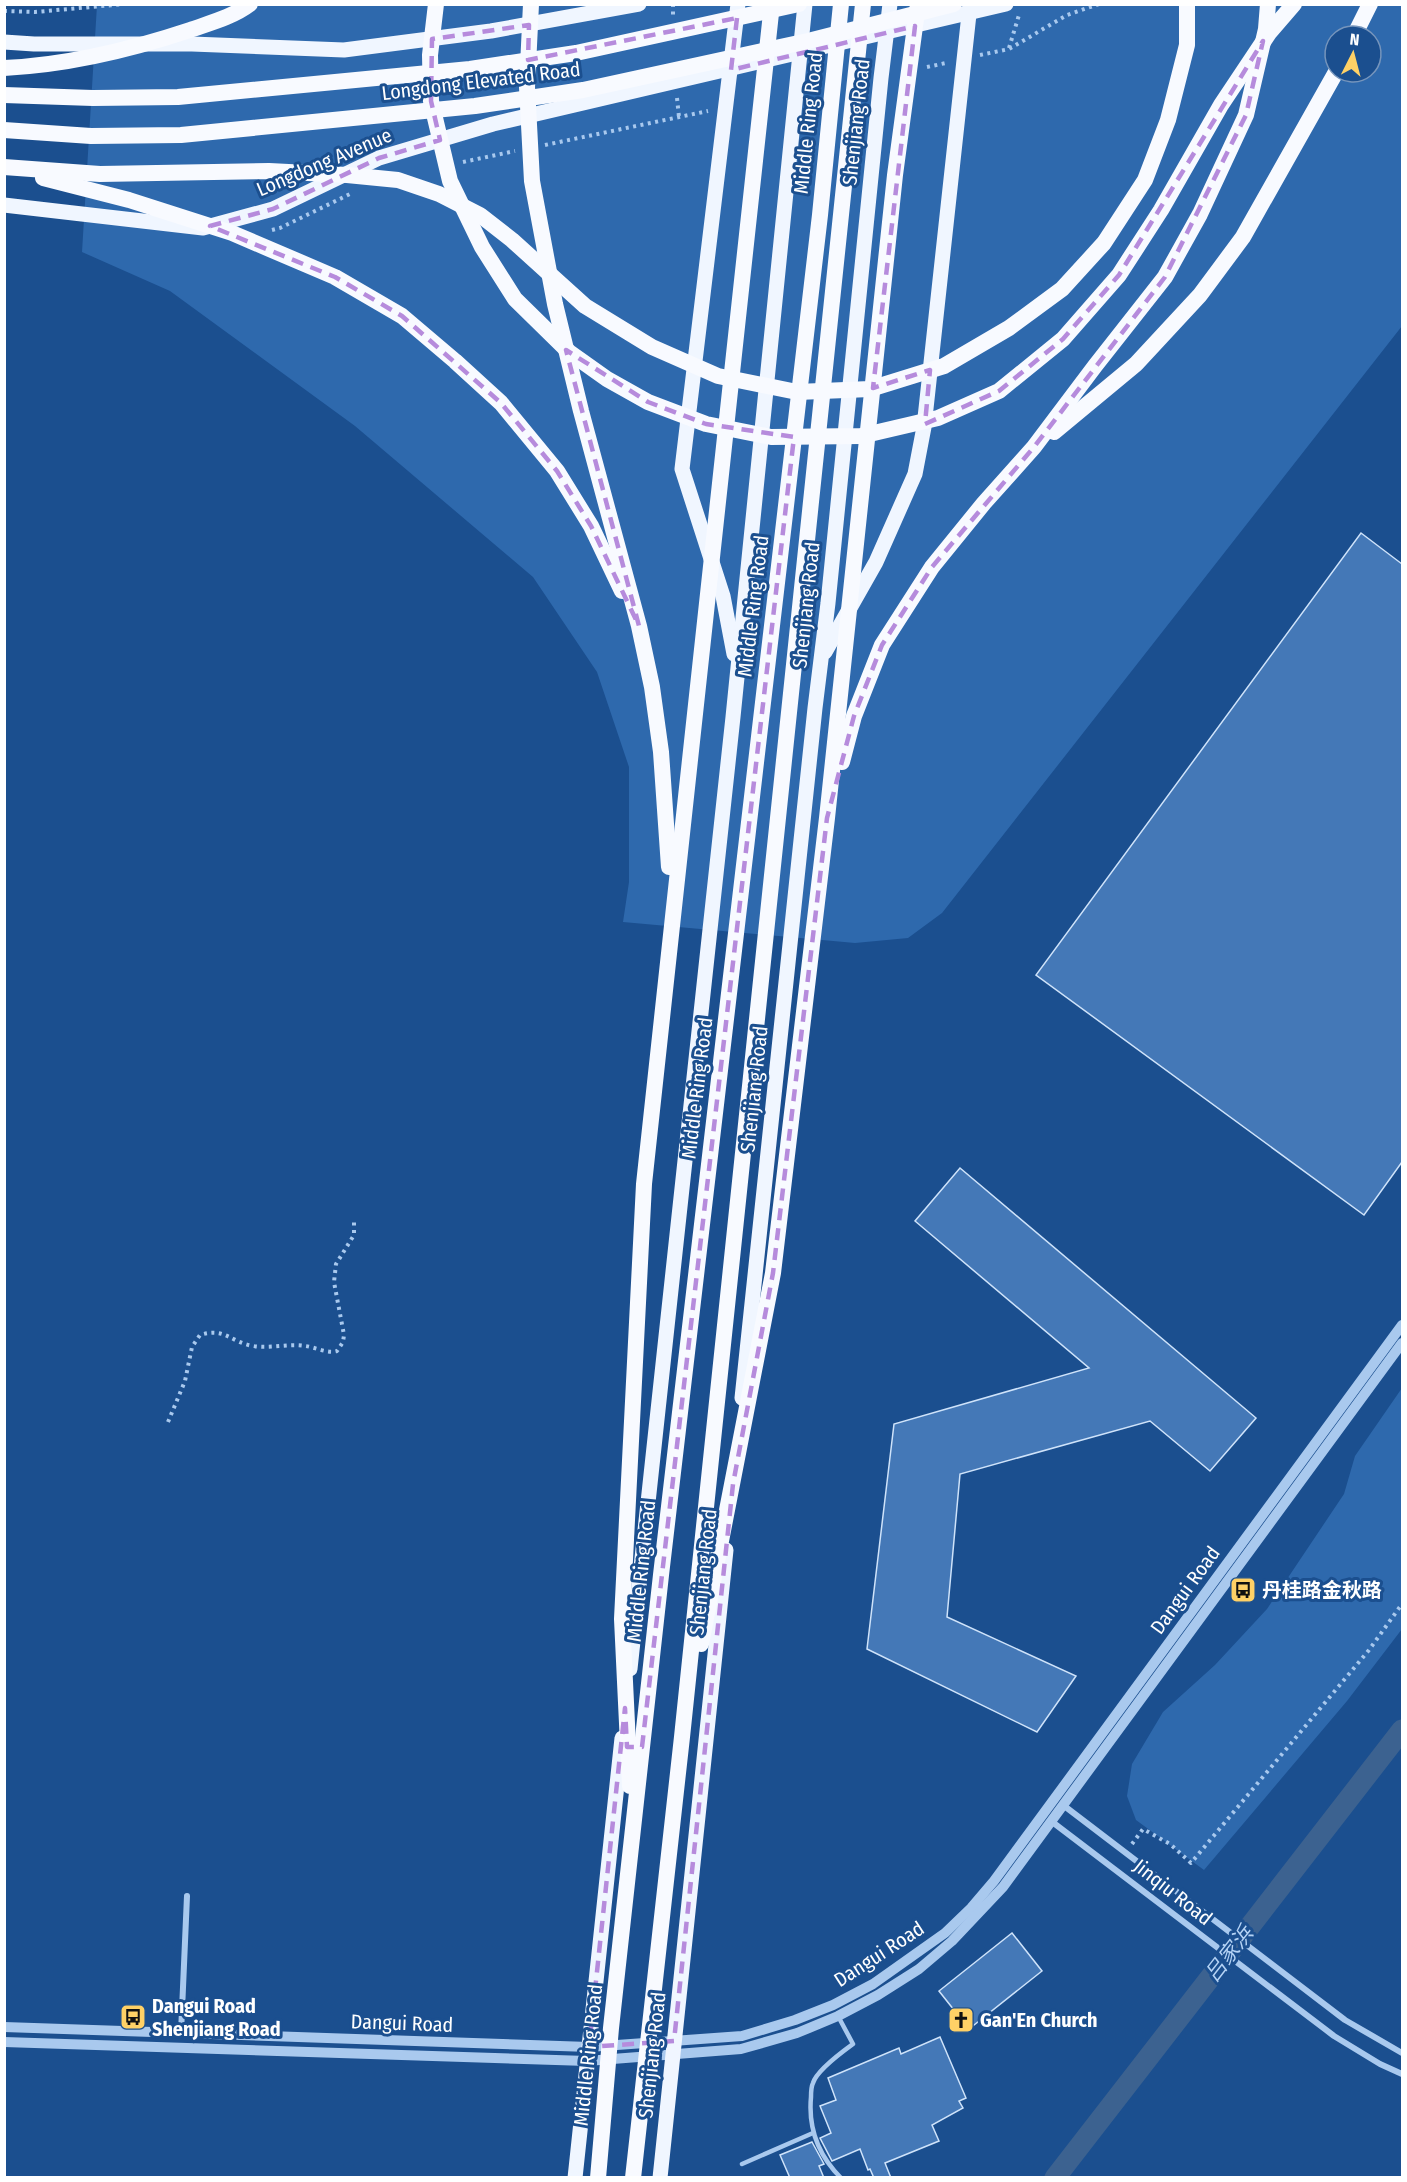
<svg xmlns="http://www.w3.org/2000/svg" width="1407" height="2182" viewBox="0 0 1407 2182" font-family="'Fira Sans Condensed','Noto Sans SC',sans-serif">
  <rect width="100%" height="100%" fill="#1b4f8f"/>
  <g fill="#2e69ad" fill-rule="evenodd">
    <path d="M97 5H1402V326L942 913 908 938 855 943 623 922 629 882V767L597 672 533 577 355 426 170 291 82 252ZM1335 36H1371V72H1335Z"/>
    <polygon points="1402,1388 1402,1629 1347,1701 1204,1870 1136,1820 1127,1796 1132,1764 1163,1712 1215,1665 1267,1609 1344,1494 1355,1456"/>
  </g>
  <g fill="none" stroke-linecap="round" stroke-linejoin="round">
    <polyline stroke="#3c6290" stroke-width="21" points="1055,2178 1402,1730"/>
  </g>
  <g fill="#4478b7" stroke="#cfe3fa" stroke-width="1.5">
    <polygon points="1361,533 1402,564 1402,1162 1364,1215 1036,975"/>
    <polygon points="960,1168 1256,1418 1210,1471 1150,1421 960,1474 947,1617 1076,1676 1037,1732 867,1649 894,1424 1089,1368 915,1221"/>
    <polygon points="1012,1933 1042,1971 969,2029 939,1991"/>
    <polygon points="940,2037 966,2098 959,2101 963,2108 932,2125 939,2141 885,2163 891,2178 874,2178 870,2169 868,2170 860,2149 832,2161 820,2138 831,2133 820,2106 836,2100 828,2078 899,2048 901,2054"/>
    <polygon points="812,2142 824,2164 819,2166 824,2178 790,2178 780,2155"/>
  </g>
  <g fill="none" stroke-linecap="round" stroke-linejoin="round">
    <g stroke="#a9c9ee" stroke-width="4" stroke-dasharray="3 4.5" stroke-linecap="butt">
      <polyline points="673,4 673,16"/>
      <polyline points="4,11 35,12 125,4"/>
      <polyline points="1009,48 1019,15"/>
      <polyline points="980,55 1009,49 1067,15 1099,4"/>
      <polyline points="927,67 946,63"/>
      <polyline points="677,98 679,117"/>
      <polyline points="545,145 708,111"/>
      <polyline points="463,162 515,151"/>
      <polyline points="272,230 280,228 350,194"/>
      <path d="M168 1422 185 1381 192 1347 200 1335C225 1327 230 1342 253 1346 271 1349 288 1343 305 1346 315 1347 328 1354 337 1351L343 1342 344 1335 334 1282 336 1264 354 1235V1222"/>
      <polyline points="1132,1844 1143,1829 1170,1844 1191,1863 1369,1650 1402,1604"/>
    </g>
    <g stroke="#a9c9ee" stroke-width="4.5">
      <path d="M838 2016 853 2044C842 2052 817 2070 813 2083 811 2087 811 2093 811 2097 808 2129 818 2155 841 2178"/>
      <polyline points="742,2164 813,2133"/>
    </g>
    <g stroke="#a9c9ee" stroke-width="6">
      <polyline points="1063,1805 1345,2020 1402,2053"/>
      <polyline points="1051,1821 1334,2036 1380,2064 1402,2074"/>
      <polyline points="181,2033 187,1896"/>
    </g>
    <g stroke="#a9c9ee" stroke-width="10">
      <polyline points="4,2027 589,2047 742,2036 795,2020 833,2005 873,1984 945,1933 971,1908 994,1881 1402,1325"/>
      <polyline points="4,2042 587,2061 741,2049 797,2033 838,2016 878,1995 919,1969 952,1941 1003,1887 1402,1343"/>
    </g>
    <g stroke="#f0f6ff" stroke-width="15">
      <polyline points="4,42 34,44 192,44 344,50 491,31 639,4"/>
      <polyline points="4,205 203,228 273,209 379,158 493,124 1006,4"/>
      <polyline points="825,652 876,562 915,474 924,427 970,5"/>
      <polyline points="734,654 723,596 682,469 738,4"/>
      <polyline points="742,1398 815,708 828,603 881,78 890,4"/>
      <polyline points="630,1669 733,717 805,4"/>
      <polyline points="575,2178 622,1738"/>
      <polyline points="660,2178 726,1550"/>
    </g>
    <g stroke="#f8faff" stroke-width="16">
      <polyline points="436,4 430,55 431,101 450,181 482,247 515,299 569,352 607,379 648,402 706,424 771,437 861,436 938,418 999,391 1063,339 1119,275 1161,210 1221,105 1269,33 1294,4"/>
      <polyline points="531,4 527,87 532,181 555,304 581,411 639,626 652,687 661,752 669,867"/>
      <polyline points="1354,36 1370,4"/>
      <path d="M4 68C68 65 130 50 190 30 210 23 233 17 250 4"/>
      <polyline points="4,95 93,98 178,97 470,69 576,53 799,4"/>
      <polyline points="4,130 91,136 181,135 475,106 583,90 808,41 954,4"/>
      <polyline points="4,167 100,174 269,171 347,175 398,180 439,194 480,215 512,240 585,306 652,347 718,376 797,392 870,389 944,366 1009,328 1062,289 1104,243 1145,180 1168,120 1187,45 1187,4"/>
      <polyline points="43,178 129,200 232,233 335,277 402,316 455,361 501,403 557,471 591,526 622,591"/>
      <polyline points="1054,432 1136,364 1200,295 1243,237 1336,72"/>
      <polyline points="842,762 854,716 882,645 932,567 984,503 1034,447 1095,366 1165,277 1200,214 1246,115 1266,29 1268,4"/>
      <polyline points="701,1644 773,1273 827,818 895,175 918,4"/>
      <polyline points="630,1786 622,1619 644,1184 772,4"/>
      <polyline points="598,2178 611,2028 661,1575 820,215 841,4"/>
      <polyline points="633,2178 682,1737 863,4"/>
    </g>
  </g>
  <path fill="none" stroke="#b68bdc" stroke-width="4.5" stroke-dasharray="12 8" stroke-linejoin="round" d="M737 18 731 70 915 26 873 388 930 370 925 424 999 391 1063 339 1119 275 1263 41 1246 115 1165 277 1034 447 932 567 882 645 854 716 827 818 773 1273 733 1484 674 2041 589 2047 625 1708 627 1747H642L794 437 706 424 648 402 566 350 639 626 591 526 557 471 501 403 402 316 335 277 210 226 273 209 379 158 440 140 431 101 432 39 529 25 528 60Z"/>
  <defs>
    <g id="bus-square" transform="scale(1.35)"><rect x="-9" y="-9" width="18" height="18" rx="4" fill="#ffd166" stroke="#1b4f8f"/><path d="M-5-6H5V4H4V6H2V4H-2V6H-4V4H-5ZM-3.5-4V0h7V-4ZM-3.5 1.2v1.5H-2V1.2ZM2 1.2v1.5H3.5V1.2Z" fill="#111"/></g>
    <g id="church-square" transform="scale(1.35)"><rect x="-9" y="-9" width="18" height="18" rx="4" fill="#ffd166" stroke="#1b4f8f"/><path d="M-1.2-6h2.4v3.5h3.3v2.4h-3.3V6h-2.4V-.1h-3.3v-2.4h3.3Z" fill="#111"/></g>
  </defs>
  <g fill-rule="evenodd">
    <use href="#bus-square" x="1243" y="1590"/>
    <use href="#bus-square" x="133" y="2017"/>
    <use href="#church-square" x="961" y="2020"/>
  </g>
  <g text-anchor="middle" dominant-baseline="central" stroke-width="6" stroke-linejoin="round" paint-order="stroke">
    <g font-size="20" fill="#fff" stroke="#1b4f8f">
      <text transform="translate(481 81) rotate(-7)">Longdong Elevated Road</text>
      <text transform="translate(856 122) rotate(-84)">Shenjiang Road</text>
      <text transform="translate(808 123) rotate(-84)">Middle Ring Road</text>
      <text transform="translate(324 162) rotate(-23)">Longdong Avenue</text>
      <text transform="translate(806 605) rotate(-84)">Shenjiang Road</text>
      <text transform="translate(753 606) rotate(-83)">Middle Ring Road</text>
      <text transform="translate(697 1088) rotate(-83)">Middle Ring Road</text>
      <text transform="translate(754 1089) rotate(-84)">Shenjiang Road</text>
      <text transform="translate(641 1571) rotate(-84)">Middle Ring Road</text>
      <text transform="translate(703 1572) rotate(-84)">Shenjiang Road</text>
      <text transform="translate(1185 1590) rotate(-54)">Dangui Road</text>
      <text transform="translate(1173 1892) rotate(38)">Jinqiu Road</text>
      <text transform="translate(879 1954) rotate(-33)">Dangui Road</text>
      <text transform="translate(402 2023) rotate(2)">Dangui Road</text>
      <text transform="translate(588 2055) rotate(-84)">Middle Ring Road</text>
      <text transform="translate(652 2055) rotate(-84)">Shenjiang Road</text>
    </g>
    <g font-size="20" font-weight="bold" fill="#fff" stroke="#1b4f8f" text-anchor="start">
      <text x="1262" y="1590">丹桂路金秋路</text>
      <text x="152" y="2006">Dangui Road<tspan x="152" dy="23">Shenjiang Road</tspan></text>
      <text x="980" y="2020">Gan'En Church</text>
    </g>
    <g font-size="21" font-style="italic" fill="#b5d3f5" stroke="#1b4f8f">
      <text transform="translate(1229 1954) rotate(-52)">吕家浜</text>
    </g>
  </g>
  <rect width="1407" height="2182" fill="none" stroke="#ffffff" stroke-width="12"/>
  <g transform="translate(1353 54) rotate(6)"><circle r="28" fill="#1b4f8f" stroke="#7695bc" stroke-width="1.5"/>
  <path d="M0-4.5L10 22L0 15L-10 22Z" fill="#ffd166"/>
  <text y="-9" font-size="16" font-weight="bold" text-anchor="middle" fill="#ffffff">N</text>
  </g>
</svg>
